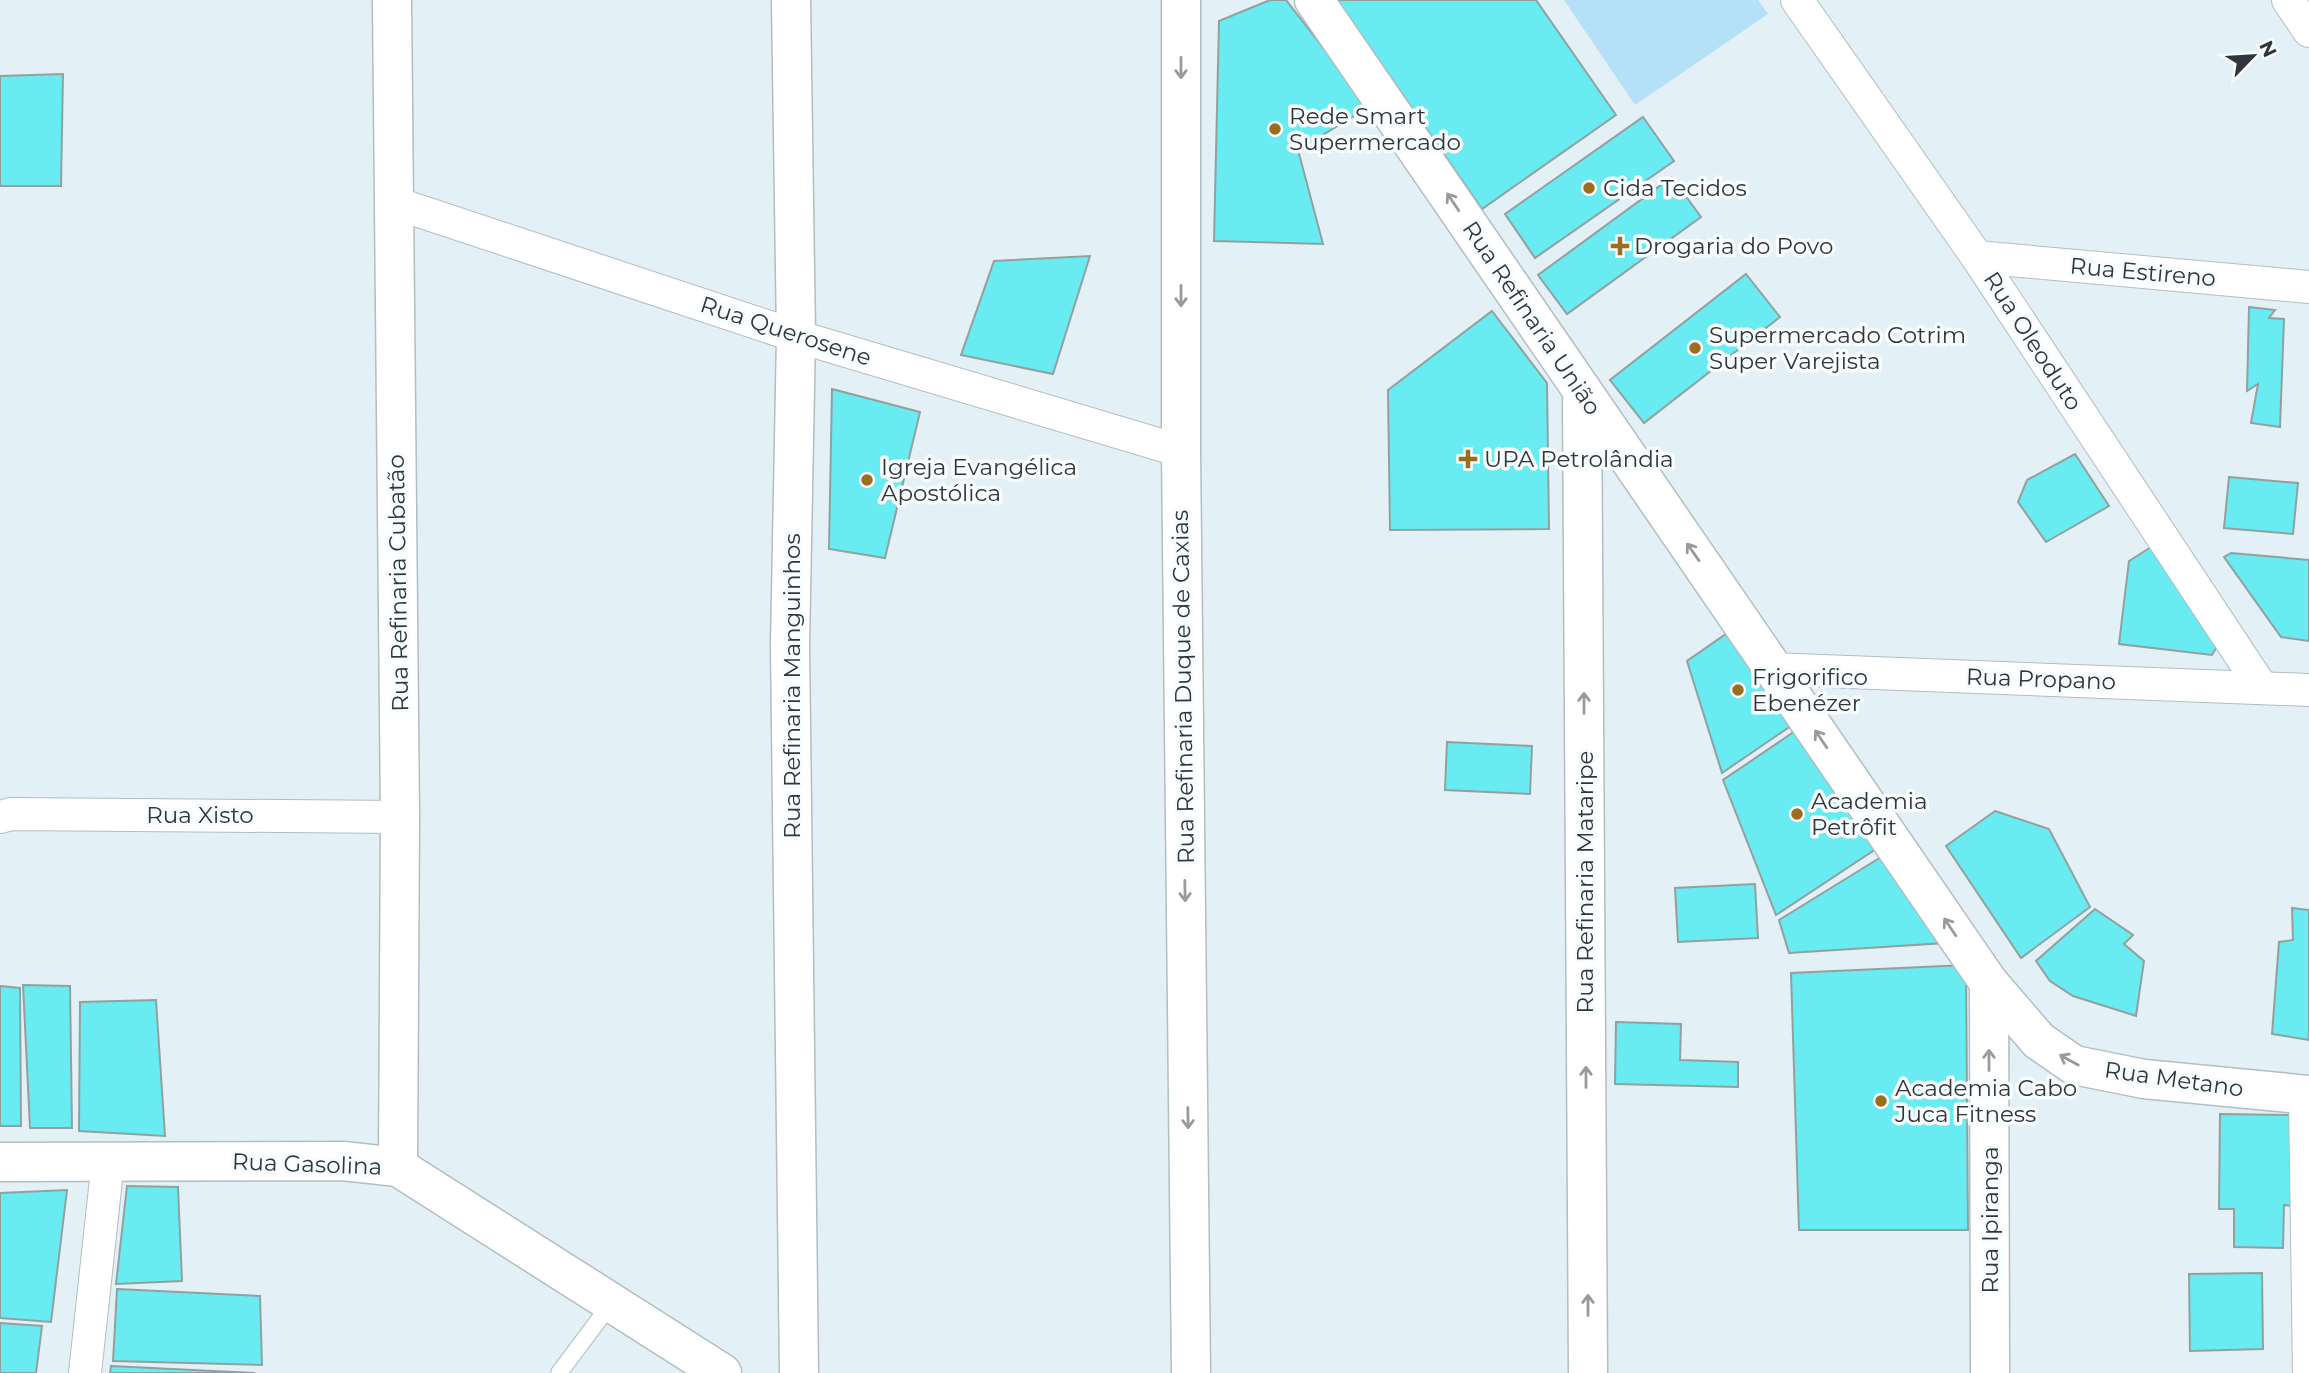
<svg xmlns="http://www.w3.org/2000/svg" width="2309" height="1373" viewBox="0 0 2309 1373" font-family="Montserrat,sans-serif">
  <rect width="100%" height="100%" fill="#e3f0f6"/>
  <polygon fill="#b4e1f8" points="1564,0 1758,0 1768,14 1635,105"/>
  <g fill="#69ebf2" stroke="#92a0a0" stroke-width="2">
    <polygon points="1270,0 1286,0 1369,107 1298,150 1323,244 1214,241 1219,21"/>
    <polygon points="1337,0 1536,0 1616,115 1482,209"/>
    <polygon points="63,74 61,186 0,186 0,76"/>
    <polygon points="1643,117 1674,161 1535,258 1505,214"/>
    <polygon points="1672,177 1701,217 1567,314 1538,275"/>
    <polygon points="1090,256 1053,374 961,355 994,261"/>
    <polygon points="1746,274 1780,317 1644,423 1610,380"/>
    <polygon points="2249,307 2275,310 2269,318 2284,319 2280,427 2251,423 2258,384 2247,391"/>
    <polygon points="1492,311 1547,383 1549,529 1390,530 1388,390"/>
    <polygon points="832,389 920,412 885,558 829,549"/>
    <polygon points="2075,454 2109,506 2046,542 2018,502 2027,480"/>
    <polygon points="2229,477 2298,483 2293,534 2224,528"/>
    <polygon points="2159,542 2222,638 2212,655 2119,644 2129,561"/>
    <polygon points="2231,553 2309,560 2309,641 2281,637 2224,557"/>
    <polygon points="1736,627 1801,719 1722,773 1687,661"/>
    <polygon points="1801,727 1879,847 1776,915 1723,780"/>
    <polygon points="1447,742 1532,746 1530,794 1445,790"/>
    <polygon points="1995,811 2049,829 2090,907 2021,958 1946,846"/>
    <polygon points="1886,854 1945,943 1789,953 1779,920"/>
    <polygon points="1755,884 1758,938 1678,942 1675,888"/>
    <polygon points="2292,908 2309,910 2309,1040 2272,1034 2279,942 2293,940"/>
    <polygon points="2095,909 2133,935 2124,944 2144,961 2136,1016 2073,996 2050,981 2036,961"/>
    <polygon points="1966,965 1968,1230 1799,1230 1791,973"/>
    <polygon points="23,985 70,986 72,1128 30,1128"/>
    <polygon points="0,986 20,988 21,1126 0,1126"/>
    <polygon points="156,1000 165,1136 79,1131 80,1002"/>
    <polygon points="1616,1022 1681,1024 1680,1060 1738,1062 1738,1087 1615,1084"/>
    <polygon points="2220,1114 2293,1115 2292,1206 2284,1205 2283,1248 2234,1247 2234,1209 2219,1209"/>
    <polygon points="127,1186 178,1187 182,1281 116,1284"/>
    <polygon points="67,1190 51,1322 0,1318 0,1193"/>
    <polygon points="2262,1273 2263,1349 2190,1351 2189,1274"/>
    <polygon points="117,1289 260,1296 262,1365 113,1361"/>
    <polygon points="0,1323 42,1326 36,1373 0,1373"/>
    <polygon points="111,1366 255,1373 110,1373"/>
  </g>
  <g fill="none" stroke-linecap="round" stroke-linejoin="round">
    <g stroke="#b2bdc4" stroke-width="18">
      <polyline id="lane" points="559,1373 610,1305"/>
    </g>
    <g stroke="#b2bdc4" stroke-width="34">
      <g id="street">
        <polyline points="1797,0 1977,257 2262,688"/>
        <polyline points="2288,0 2309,31"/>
        <polyline points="395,203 796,336 1181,451"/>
        <polyline points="1977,257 2309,287"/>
        <polyline points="1773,669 2309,690"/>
        <polyline points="0,817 11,814 400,817"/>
        <polyline points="2305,1095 2309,1373"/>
        <polyline points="85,1373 108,1161"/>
      </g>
    </g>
    <g stroke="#b2bdc4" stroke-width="41">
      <g id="secondary">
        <polyline points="392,0 400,817 398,1167"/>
        <polyline points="791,0 796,336 790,646 799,1373"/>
        <polyline points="1181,0 1181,451 1191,1373"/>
        <polyline points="1314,0 1989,983 2039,1041 2074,1065 2144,1079 2309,1095"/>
        <polyline points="1582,390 1588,1373"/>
        <polyline points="1989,983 1990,1373"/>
        <polyline points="0,1162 343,1161 398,1167 722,1373"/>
      </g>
    </g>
    <use href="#lane" stroke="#fff" stroke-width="16"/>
    <use href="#street" stroke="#fff" stroke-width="32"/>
    <use href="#secondary" stroke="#fff" stroke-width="38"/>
  </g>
  <defs><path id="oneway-shaft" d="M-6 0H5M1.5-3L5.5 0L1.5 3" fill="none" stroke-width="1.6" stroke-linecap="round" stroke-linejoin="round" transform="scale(1.75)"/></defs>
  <g stroke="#989a9c">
    <use href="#oneway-shaft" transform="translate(1181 68) rotate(90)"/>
    <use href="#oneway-shaft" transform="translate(1453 202) rotate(-124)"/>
    <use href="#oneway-shaft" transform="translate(1181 296) rotate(90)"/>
    <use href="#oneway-shaft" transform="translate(1693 552) rotate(-125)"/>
    <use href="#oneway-shaft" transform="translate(1584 703) rotate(-90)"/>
    <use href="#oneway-shaft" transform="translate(1821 739) rotate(-124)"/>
    <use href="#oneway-shaft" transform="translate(1185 891) rotate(89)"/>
    <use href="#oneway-shaft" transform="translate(1950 927) rotate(-124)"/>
    <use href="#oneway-shaft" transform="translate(1989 1060) rotate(-90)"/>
    <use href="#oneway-shaft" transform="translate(2069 1060) rotate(-151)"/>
    <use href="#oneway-shaft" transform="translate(1586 1077) rotate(-90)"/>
    <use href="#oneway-shaft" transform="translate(1188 1118) rotate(89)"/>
    <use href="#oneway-shaft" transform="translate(1588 1305) rotate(-90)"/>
  </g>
  <g fill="#9b6e1d" stroke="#f7fcfe" stroke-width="2.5">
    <circle cx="1275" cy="129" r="7"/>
    <circle cx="1589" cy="188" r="7"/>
    <path d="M1616.5 235.5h7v7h7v7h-7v7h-7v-7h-7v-7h7z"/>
    <circle cx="1695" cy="348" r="7"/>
    <path d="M1464.5 448.5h7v7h7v7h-7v7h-7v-7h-7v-7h7z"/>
    <circle cx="867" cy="480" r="7"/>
    <circle cx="1738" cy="690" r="7"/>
    <circle cx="1797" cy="814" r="7"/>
    <circle cx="1881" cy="1101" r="7"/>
  </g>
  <g text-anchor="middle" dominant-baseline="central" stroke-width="7" stroke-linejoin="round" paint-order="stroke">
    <g font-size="23" fill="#323639" stroke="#f7fcfe" text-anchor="start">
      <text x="1289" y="116">Rede Smart<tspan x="1289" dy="26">Supermercado</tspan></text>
      <text x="1603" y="188">Cida Tecidos</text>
      <text x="1634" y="246">Drogaria do Povo</text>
      <text x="1709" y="335">Supermercado Cotrim<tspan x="1709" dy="26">Super Varejista</tspan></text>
      <text x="1484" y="459">UPA Petrolândia</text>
      <text x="881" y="467">Igreja Evangélica<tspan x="881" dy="26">Apostólica</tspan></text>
      <text x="1752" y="677">Frigorifico<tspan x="1752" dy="26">Ebenézer</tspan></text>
      <text x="1811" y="801">Academia<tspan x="1811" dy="26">Petrôfit</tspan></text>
      <text x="1895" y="1088">Academia Cabo<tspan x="1895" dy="26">Juca Fitness</tspan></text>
    </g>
    <g font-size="23" fill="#323639" stroke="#f7fcfe">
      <text transform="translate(2143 272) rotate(5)">Rua Estireno</text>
      <text transform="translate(1532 318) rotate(56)">Rua Refinaria União</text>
      <text transform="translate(786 331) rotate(18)">Rua Querosene</text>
      <text transform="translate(2033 341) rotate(57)">Rua Oleoduto</text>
      <text transform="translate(398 583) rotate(-91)">Rua Refinaria Cubatão</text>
      <text transform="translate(2041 679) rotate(2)">Rua Propano</text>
      <text transform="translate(792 686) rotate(-90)">Rua Refinaria Manguinhos</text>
      <text transform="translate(1183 687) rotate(-91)">Rua Refinaria Duque de Caxias</text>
      <text x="200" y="815">Rua Xisto</text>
      <text transform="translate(1585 882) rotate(-90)">Rua Refinaria Mataripe</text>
      <text transform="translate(2174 1079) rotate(8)">Rua Metano</text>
      <text transform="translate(307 1164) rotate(2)">Rua Gasolina</text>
      <text transform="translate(1990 1220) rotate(-90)">Rua Ipiranga</text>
    </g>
  </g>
  <g transform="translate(2253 56) rotate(65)" stroke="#f7fcfe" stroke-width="5" paint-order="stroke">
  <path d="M0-5L12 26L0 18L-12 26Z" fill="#323639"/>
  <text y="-10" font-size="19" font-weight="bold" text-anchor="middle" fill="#323639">N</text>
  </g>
</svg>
